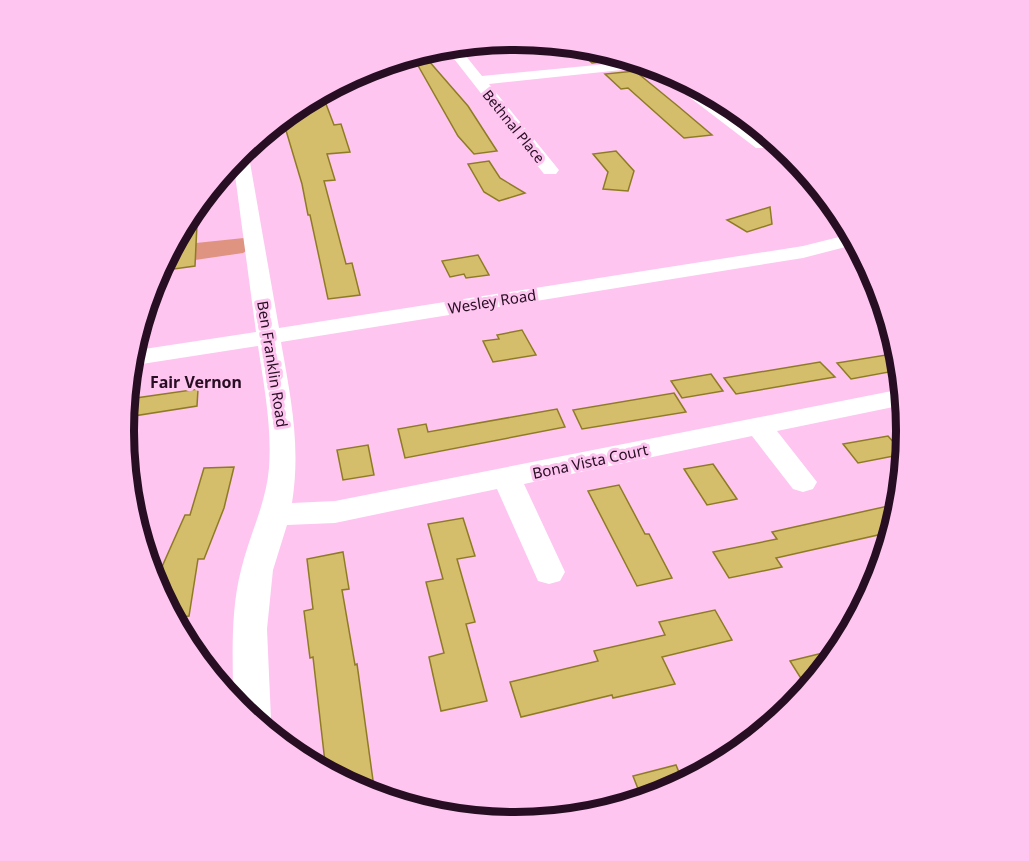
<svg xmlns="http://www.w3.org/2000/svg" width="1029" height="861" viewBox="0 0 1029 861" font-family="'Noto Sans',sans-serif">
  <rect width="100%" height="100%" fill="#fdc5f0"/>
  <polygon fill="#de9481" points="244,238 246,251 243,253 195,260 196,243"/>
  <g fill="#d4be6c" stroke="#907b25" stroke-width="1.5">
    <polygon points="577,45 614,53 622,60 592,63 579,51 583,51"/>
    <polygon points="421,52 468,106 497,151 474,154 458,136 412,55"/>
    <polygon points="635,71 679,107 712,135 684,138 628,88 621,89 605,74"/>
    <polygon points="326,104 334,125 341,124 350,152 327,154 335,180 324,181 346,264 352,263 360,295 328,299 310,215 308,215 302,184 282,117 295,107"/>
    <polygon points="616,151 634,171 628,191 603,189 608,172 593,154"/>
    <polygon points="489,161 500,178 525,193 499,201 484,192 468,164"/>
    <polygon points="198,202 195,266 174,269 174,263 161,265 189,213"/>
    <polygon points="770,207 772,224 747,232 727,220"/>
    <polygon points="478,255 489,275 466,278 464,274 450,277 442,261"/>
    <polygon points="522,330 536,355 493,362 483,341 499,339 497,335"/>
    <polygon points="898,353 900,370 851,379 837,363"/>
    <polygon points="820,362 835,377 736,394 724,378"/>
    <polygon points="711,374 723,391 682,398 671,381"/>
    <polygon points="198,389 197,406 127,417 129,399"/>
    <polygon points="674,393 686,412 582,429 573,410"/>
    <polygon points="557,409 565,427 405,458 398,429 426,424 428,432"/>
    <polygon points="888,436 904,454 858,463 843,444"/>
    <polygon points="368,445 374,475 343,480 337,450"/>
    <polygon points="713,464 737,499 707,505 684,469"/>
    <polygon points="234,467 224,508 204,559 198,559 189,616 173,618 156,586 157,578 185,515 190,515 204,468"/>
    <polygon points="619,485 645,534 649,534 672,578 637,586 588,491"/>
    <polygon points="888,506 896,515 891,532 776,558 782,567 729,578 713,552 777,539 772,532"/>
    <polygon points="463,518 475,556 457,559 475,622 466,624 487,701 441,711 429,657 444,653 426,582 443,579 428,524"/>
    <polygon points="343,552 349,589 342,590 355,665 357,664 375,795 326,771 313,657 310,658 304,611 313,609 307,559"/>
    <polygon points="715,610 732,640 662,657 675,684 613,698 612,695 521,717 510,682 598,661 594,651 665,635 659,622"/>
    <polygon points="839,649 817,676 807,688 790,661"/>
    <polygon points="676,765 683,782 664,792 642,799 633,776"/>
  </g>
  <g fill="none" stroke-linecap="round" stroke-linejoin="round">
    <g fill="#fff" fill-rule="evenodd">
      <polygon points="457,45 482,76 638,61 679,77 770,145 768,148 756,148 650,67 489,84 559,170 556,174 544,174 444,46"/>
      <path d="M245 147 248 151 279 328 803 246 851 234 857 244 803 258 281 342C291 399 301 446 292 503L335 501 902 389 903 405 777 431 817 482 813 489 803 492 793 489 752 436 524 484 565 572 560 581 549 584 538 581 497 489 335 523 287 525 273 570 267 629 271 719 266 730 233 702C233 658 230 613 241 570 249 536 266 504 269 468 272 427 264 386 258 346L129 366 131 351 256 332 233 160Z"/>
    </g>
  </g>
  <g text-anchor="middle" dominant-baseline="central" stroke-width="6" stroke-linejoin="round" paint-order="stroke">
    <g font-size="14" fill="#270e22" stroke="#fdc5f0">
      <text transform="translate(514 126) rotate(51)">Bethnal Place</text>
    </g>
    <g font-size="15" fill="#270e22" stroke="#fdc5f0">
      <text transform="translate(492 301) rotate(-9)">Wesley Road</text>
      <text transform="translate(273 364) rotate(81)">Ben Franklin Road</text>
      <text transform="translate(590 461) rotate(-12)">Bona Vista Court</text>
    </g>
    <g font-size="16" font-weight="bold" fill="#270e22" stroke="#fdc5f0">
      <text x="196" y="382">Fair Vernon</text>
    </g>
  </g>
  <path d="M0 0H1029V861H0ZM134 431a381 381 0 1 1 762 0a381 381 0 1 1-762 0Z" fill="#fdc5f0" fill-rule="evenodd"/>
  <path fill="none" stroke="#270e22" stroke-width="8" d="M134 431a381 381 0 1 1 762 0a381 381 0 1 1-762 0Z"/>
</svg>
